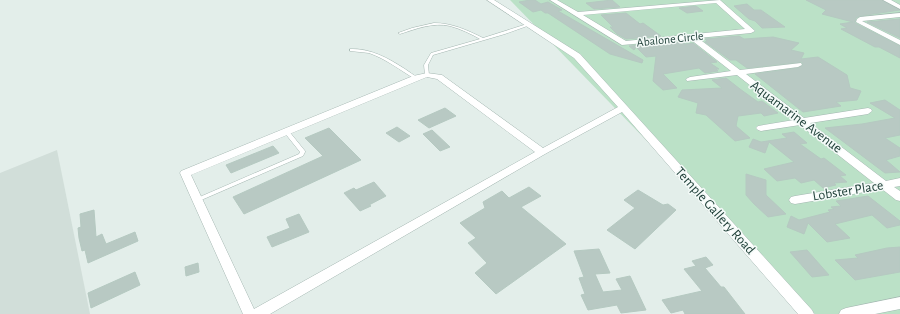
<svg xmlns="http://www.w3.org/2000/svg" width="900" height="314" viewBox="0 0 900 314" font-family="'Alegreya Sans',sans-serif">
  <rect width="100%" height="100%" fill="#e3eeea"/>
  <polygon fill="#d1ded9" points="57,150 90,314 0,314 0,173"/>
  <polygon fill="#bbe1c7" points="510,0 900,0 900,314 815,314"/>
  <g fill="#b8c9c3" stroke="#b5c9c1">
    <polygon points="530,0 535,0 541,4 548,2 562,10 558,11 643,60 642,63 610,54 548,13 545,13 541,10 533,12 519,2"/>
    <polygon points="612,0 620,7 594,9 586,3"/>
    <polygon points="806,0 882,0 900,10 860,16 856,18 855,22 855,23 900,46 900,58 879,47 875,47 841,29 847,28 840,24 853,22 822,14 826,10"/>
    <polygon points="747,4 754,10 761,10 785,27 762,28 755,21 749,19 734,6"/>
    <polygon points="696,6 703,11 687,13 679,8"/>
    <polygon points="626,13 640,24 643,23 661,36 626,39 617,34 610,27 613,27 601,15"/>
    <polygon points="900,19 900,38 867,22"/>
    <polygon points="739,36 744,39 773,37 799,43 791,50 804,53 801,59 818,57 847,75 850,88 861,91 857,100 836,102 841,106 803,112 755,74 798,68 803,65 802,62 747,68 736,60 730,60 705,42 707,41 705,39"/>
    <polygon points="682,42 685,44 693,43 717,62 710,63 719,69 716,69 718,71 705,73 699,68 663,74 677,88 663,90 653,81 656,56 646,57 636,47 634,50 629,46"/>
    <polygon points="726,78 740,89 758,102 762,101 778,113 764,116 761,113 738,116 736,126 750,138 735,141 706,115 696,113 698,103 678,97 682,90 722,88 712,80"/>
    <polygon points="885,100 900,110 900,135 885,138 900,148 900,156 886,160 900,172 885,173 825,128 862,124 895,118 870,103"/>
    <polygon points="445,108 456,116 429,128 418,120"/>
    <polygon points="397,127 410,136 399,142 386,133"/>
    <polygon points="329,128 361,160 244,214 233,197 323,156 305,138"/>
    <polygon points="432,130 450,147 440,151 423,134"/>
    <polygon points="794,132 807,143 800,144 821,159 824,158 846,175 840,176 847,182 834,183 836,185 823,188 814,180 801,183 795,178 777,181 764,169 794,162 769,142 765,153 749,147 753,139 761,142 787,138 782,134"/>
    <polygon points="273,146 279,153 231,173 226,165"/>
    <polygon points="746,174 766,180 766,195 786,214 768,217 754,204 746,195"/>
    <polygon points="374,182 386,196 369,205 371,206 360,211 344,193 354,188 356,190"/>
    <polygon points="529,187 541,196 521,207 566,244 496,294 475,273 487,263 468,243 476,238 460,223 485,208 483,202 502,191 509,198"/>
    <polygon points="638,190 663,205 668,204 676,210 635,249 607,230 635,208 624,200"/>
    <polygon points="868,196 900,221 900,225 887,228 872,215 835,224 850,238 827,242 808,223 804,234 787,227 791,216 799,220 830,212 828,210 834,209 831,207 841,206 836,201"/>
    <polygon points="94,210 96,237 102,234 106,244 135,232 138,241 88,263 85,250 82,251 79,238 78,228 81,227 80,214"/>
    <polygon points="299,214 309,232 272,247 267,237 290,228 286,219"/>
    <polygon points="900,247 900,272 855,280 835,260 858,258 855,255 887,248"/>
    <polygon points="599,249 610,273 595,274 603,292 622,290 616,279 630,276 646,310 621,313 617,305 588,310 581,295 585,294 579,278 584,277 574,251"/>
    <polygon points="807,250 829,275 812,277 790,252"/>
    <polygon points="706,257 713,265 705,268 721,287 724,287 745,314 685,314 683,310 671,313 662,300 702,291 684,269 696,266 692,261"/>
    <polygon points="198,263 199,272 186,276 185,267"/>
    <polygon points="135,272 140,285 91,308 88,293"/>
  </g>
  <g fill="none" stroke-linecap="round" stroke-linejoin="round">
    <g stroke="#a5b7b2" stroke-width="1">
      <g id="service">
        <path d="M434 23C452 23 467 30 483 38L527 24 530 25 505 34 433 55 428 65 429 75 427 76 425 75 424 65 431 53 480 39C471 34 461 29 450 26 433 22 416 29 400 34L398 33 412 28Z"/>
        <path d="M350 49C370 48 388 58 405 69 409 72 414 75 418 78L416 79H415C400 70 386 59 369 53 363 52 356 52 350 51Z"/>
        <polygon points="284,130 288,130 305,151 305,152 303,156 199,201 195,201 194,200 195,199 299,154 300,152 284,132"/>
      </g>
    </g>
    <g stroke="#a5b7b2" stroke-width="1">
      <g id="minor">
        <path d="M487 0H494L580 54 812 310 814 314H798L622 112 545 154 270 314H243L180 173 181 171 413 76 427 73 442 75 543 148 618 107 574 58ZM427 77 437 79 535 152 254 309 191 175Z"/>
        <path d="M550 0H557L578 12 720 0 755 31 751 33 698 38 740 70 801 63 802 65 798 67 746 74 804 118 868 108 871 109 872 111 868 114 810 123 886 181 900 178V186L894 187 900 191V201L896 200 882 189 795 204 791 203 789 200 791 197 795 196 874 183 800 125 761 131 758 130 756 128 758 126 794 120 737 75 687 81 686 79 690 77 731 71 690 39 622 45ZM716 3 745 29 626 41 583 15Z"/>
        <polygon points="883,0 891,0 900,5 900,9"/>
        <polygon points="900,13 900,17 862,21 900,40 900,45 856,22 857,19 860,17"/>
        <polygon points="900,297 900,309 875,314 839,314 841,310 846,308"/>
      </g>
    </g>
    <use href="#service" fill="#fff" fill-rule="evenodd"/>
    <use href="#minor" fill="#fff" fill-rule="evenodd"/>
  </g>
  <g text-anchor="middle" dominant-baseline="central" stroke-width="3" stroke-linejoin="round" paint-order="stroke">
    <g font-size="12" fill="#21413a" stroke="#f4faf8">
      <text transform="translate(670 39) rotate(-6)">Abalone Circle</text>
    </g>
    <g font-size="14" fill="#21413a" stroke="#f4faf8">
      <text transform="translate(796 117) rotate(37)">Aquamarine Avenue</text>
      <text transform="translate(848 191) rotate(-9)">Lobster Place</text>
      <text transform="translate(715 211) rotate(48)">Temple Gallery Road</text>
    </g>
  </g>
</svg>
